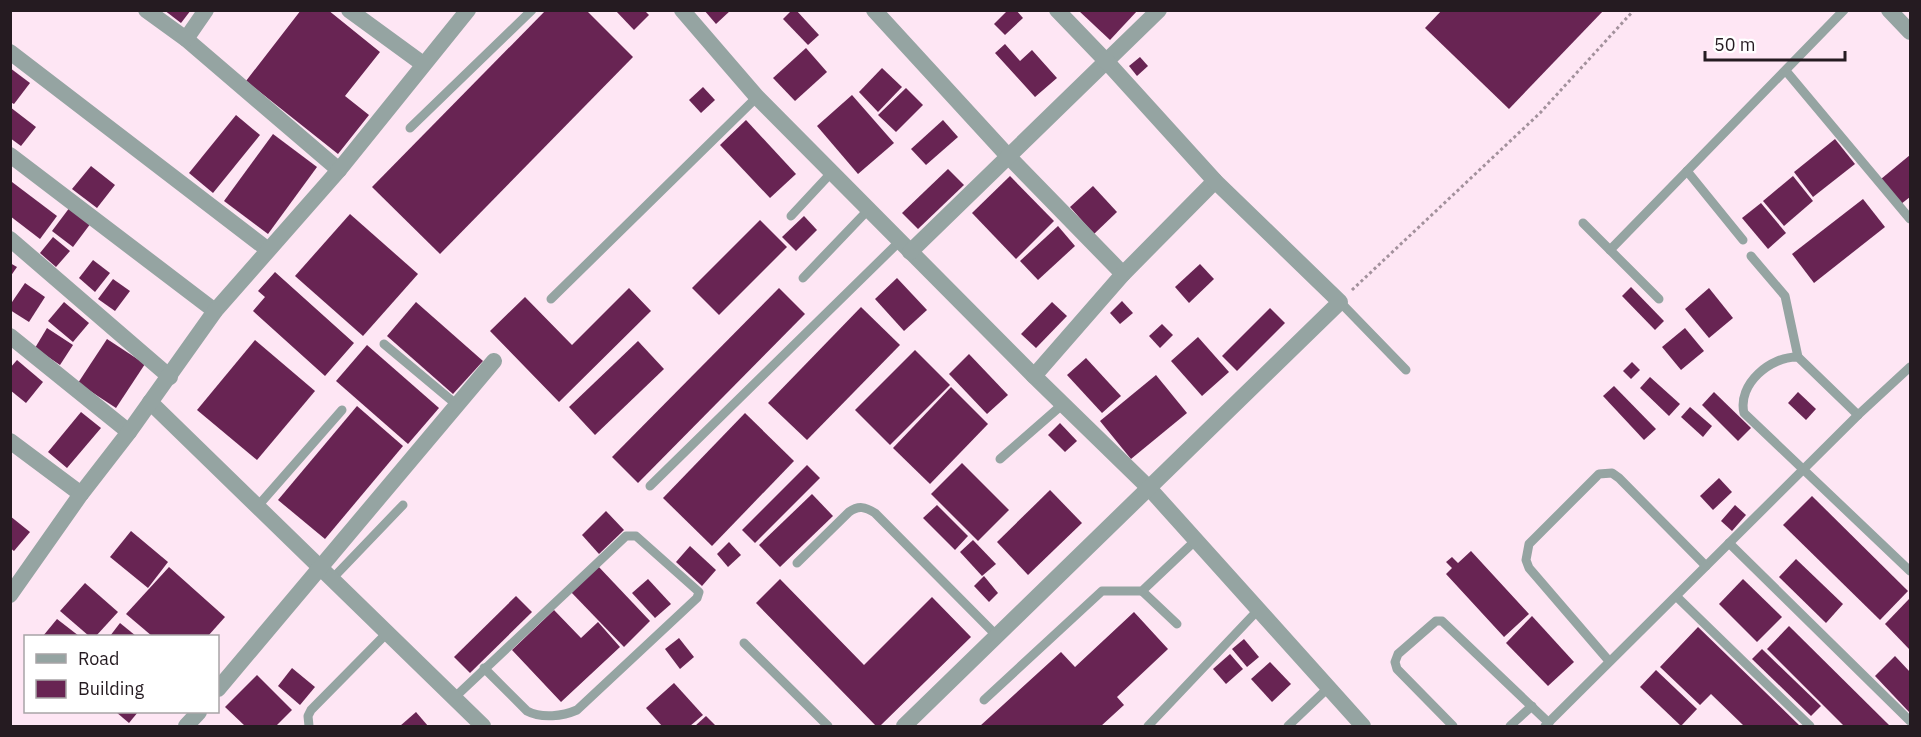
<svg xmlns="http://www.w3.org/2000/svg" width="1921" height="737" viewBox="0 0 1921 737" font-family="'IBM Plex Sans',sans-serif">
  <rect width="100%" height="100%" fill="#fee6f4"/>
  <g fill="#682453">
    <polygon points="164,10 191,10 181,23"/>
    <polygon points="301,10 328,10 380,52 345,96 369,115 338,154 246,81"/>
    <polygon points="546,10 586,10 633,57 440,254 372,187"/>
    <polygon points="615,10 644,10 649,15 634,30"/>
    <polygon points="704,10 731,10 716,24"/>
    <polygon points="792,10 796,10 819,35 808,45 783,19"/>
    <polygon points="1008,10 1016,10 1023,18 1005,35 994,24"/>
    <polygon points="1078,10 1138,10 1110,40"/>
    <polygon points="1442,10 1604,10 1509,109 1425,28"/>
    <polygon points="1005,44 1020,61 1032,50 1057,78 1035,97 995,53"/>
    <polygon points="806,48 827,72 795,101 773,78"/>
    <polygon points="1140,57 1148,66 1137,76 1129,66"/>
    <polygon points="10,68 30,83 14,104 10,102"/>
    <polygon points="882,68 902,87 878,112 859,92"/>
    <polygon points="703,87 715,100 701,113 689,100"/>
    <polygon points="906,88 923,105 896,132 878,115"/>
    <polygon points="852,95 894,143 858,174 817,126"/>
    <polygon points="10,107 36,127 21,146 10,138"/>
    <polygon points="236,115 260,135 213,193 189,173"/>
    <polygon points="746,120 796,174 770,198 720,145"/>
    <polygon points="943,120 958,137 926,165 911,149"/>
    <polygon points="273,134 317,167 268,234 224,201"/>
    <polygon points="1835,139 1855,164 1813,197 1794,172"/>
    <polygon points="1910,155 1910,197 1901,204 1881,179"/>
    <polygon points="91,166 115,185 97,208 72,189"/>
    <polygon points="948,169 964,185 918,229 902,213"/>
    <polygon points="1010,176 1054,221 1016,259 972,213"/>
    <polygon points="1793,176 1813,201 1784,226 1763,201"/>
    <polygon points="12,182 57,216 40,239 10,216"/>
    <polygon points="1093,186 1117,212 1094,234 1070,207"/>
    <polygon points="1863,199 1885,227 1814,283 1792,254"/>
    <polygon points="1761,203 1786,233 1768,249 1742,218"/>
    <polygon points="70,207 91,223 73,247 52,231"/>
    <polygon points="350,214 418,274 363,336 295,276"/>
    <polygon points="804,216 817,230 796,251 782,237"/>
    <polygon points="760,220 787,247 719,315 692,288"/>
    <polygon points="1058,226 1075,246 1038,280 1020,261"/>
    <polygon points="53,237 70,251 56,267 40,253"/>
    <polygon points="93,260 110,273 95,292 79,278"/>
    <polygon points="10,263 17,267 10,277"/>
    <polygon points="1200,264 1214,279 1189,303 1175,287"/>
    <polygon points="275,272 354,343 325,376 253,311 265,297 258,291"/>
    <polygon points="897,278 927,310 904,331 875,299"/>
    <polygon points="113,279 130,291 115,311 98,299"/>
    <polygon points="25,283 45,297 29,322 10,310 10,305"/>
    <polygon points="1631,287 1664,321 1655,330 1622,296"/>
    <polygon points="629,288 651,311 559,402 490,331 525,297 572,345"/>
    <polygon points="779,288 805,314 638,483 612,457"/>
    <polygon points="1709,288 1733,318 1709,338 1685,309"/>
    <polygon points="1122,301 1133,313 1120,324 1110,313"/>
    <polygon points="64,302 89,323 73,342 48,321"/>
    <polygon points="416,302 483,361 453,394 387,336"/>
    <polygon points="1052,302 1067,316 1036,348 1021,334"/>
    <polygon points="861,307 900,345 807,440 768,403"/>
    <polygon points="1270,308 1285,323 1237,371 1222,356"/>
    <polygon points="1162,324 1173,335 1160,348 1149,336"/>
    <polygon points="47,328 73,345 60,365 35,348"/>
    <polygon points="1685,328 1704,351 1681,370 1662,347"/>
    <polygon points="1198,337 1229,372 1202,396 1171,361"/>
    <polygon points="107,339 145,364 116,408 78,383"/>
    <polygon points="255,340 315,391 257,460 197,410"/>
    <polygon points="638,341 664,369 595,435 569,407"/>
    <polygon points="367,345 439,408 408,444 336,381"/>
    <polygon points="915,350 950,385 890,445 855,410"/>
    <polygon points="969,354 1008,395 987,414 949,374"/>
    <polygon points="1086,358 1121,396 1102,413 1067,375"/>
    <polygon points="17,360 43,382 26,403 10,390 10,368"/>
    <polygon points="1632,362 1640,370 1631,379 1623,371"/>
    <polygon points="1156,375 1187,413 1131,459 1100,421"/>
    <polygon points="1650,377 1680,404 1669,416 1640,388"/>
    <polygon points="1614,386 1656,429 1644,440 1603,396"/>
    <polygon points="951,387 988,424 930,484 893,448"/>
    <polygon points="1714,392 1751,428 1738,441 1702,405"/>
    <polygon points="1798,392 1816,409 1806,420 1788,403"/>
    <polygon points="357,406 403,446 325,539 278,500"/>
    <polygon points="1690,407 1712,426 1703,437 1681,417"/>
    <polygon points="81,412 101,428 67,468 48,452"/>
    <polygon points="745,413 794,461 712,546 663,498"/>
    <polygon points="1060,423 1077,441 1065,452 1048,435"/>
    <polygon points="962,463 1009,510 978,541 931,494"/>
    <polygon points="807,465 820,478 755,543 742,530"/>
    <polygon points="1719,478 1732,492 1713,510 1700,496"/>
    <polygon points="1050,490 1082,523 1028,575 997,542"/>
    <polygon points="812,494 833,516 780,567 759,545"/>
    <polygon points="1812,496 1908,591 1880,620 1783,525"/>
    <polygon points="937,505 968,536 955,550 923,518"/>
    <polygon points="1735,505 1746,515 1732,531 1721,521"/>
    <polygon points="606,511 624,530 599,554 582,535"/>
    <polygon points="10,516 30,532 14,551 10,548"/>
    <polygon points="131,531 168,562 148,588 110,557"/>
    <polygon points="973,540 996,564 982,576 960,552"/>
    <polygon points="729,542 741,555 728,567 717,554"/>
    <polygon points="690,546 716,570 702,586 676,562"/>
    <polygon points="1471,551 1529,614 1504,637 1446,574 1452,568 1446,562 1452,557 1458,563"/>
    <polygon points="1796,559 1843,604 1826,623 1779,577"/>
    <polygon points="597,565 650,621 624,647 570,591"/>
    <polygon points="169,567 225,617 208,636 152,636 126,614"/>
    <polygon points="984,576 998,593 989,602 974,586"/>
    <polygon points="648,579 671,604 655,618 632,593"/>
    <polygon points="780,579 864,665 932,597 971,637 880,726 876,726 756,603"/>
    <polygon points="1743,579 1782,617 1757,642 1719,604"/>
    <polygon points="85,583 118,612 96,636 89,636 60,611"/>
    <polygon points="516,596 532,612 470,673 454,657"/>
    <polygon points="1910,598 1910,650 1885,624"/>
    <polygon points="554,610 581,638 598,622 620,647 561,702 512,650"/>
    <polygon points="1134,612 1168,649 1117,697 1124,705 1101,726 980,726 1061,652 1075,667"/>
    <polygon points="1532,616 1574,662 1548,686 1506,643"/>
    <polygon points="57,619 79,636 43,636"/>
    <polygon points="120,623 136,636 110,636"/>
    <polygon points="1789,626 1890,726 1844,726 1767,649"/>
    <polygon points="1698,627 1799,725 1797,726 1744,726 1711,694 1700,705 1660,667"/>
    <polygon points="679,638 694,657 680,669 665,649"/>
    <polygon points="1244,639 1259,657 1247,667 1232,649"/>
    <polygon points="1762,649 1821,706 1811,716 1752,659"/>
    <polygon points="1230,654 1243,669 1226,684 1213,669"/>
    <polygon points="1895,656 1910,672 1910,713 1875,676"/>
    <polygon points="1270,662 1291,684 1272,702 1251,679"/>
    <polygon points="292,668 315,687 300,705 278,686"/>
    <polygon points="1656,670 1697,709 1681,726 1640,687"/>
    <polygon points="257,675 292,710 276,726 245,726 225,707"/>
    <polygon points="674,683 703,715 690,726 662,726 646,708"/>
    <polygon points="116,712 138,712 129,723"/>
    <polygon points="416,712 428,726 400,726"/>
    <polygon points="706,716 716,726 695,726"/>
  </g>
  <g fill="none" stroke-linecap="round" stroke-linejoin="round">
    <polyline stroke="#a3919c" stroke-width="3" stroke-dasharray="3 3" stroke-linecap="butt" points="1352,290 1540,113 1634,10"/>
    <g stroke="#95a4a2" stroke-width="9">
      <polyline points="1786,71 1910,219"/>
      <polyline points="410,128 532,10"/>
      <polyline points="1687,171 1743,240"/>
      <polyline points="791,216 832,172"/>
      <polyline points="1583,223 1610,250"/>
      <polyline points="1751,256 1785,296 1798,357"/>
      <polyline points="803,278 869,209"/>
      <polyline points="551,299 757,97"/>
      <polyline points="1659,299 1610,250 1844,10"/>
      <polyline points="1340,302 1406,370"/>
      <polyline points="384,344 457,405"/>
      <path d="M1858 415 1798 357C1771 356 1737 384 1744 413L1910 571"/>
      <polyline points="1000,459 1063,404"/>
      <polyline points="650,486 900,241"/>
      <polyline points="257,507 342,410"/>
      <polyline points="1729,543 1910,721"/>
      <path d="M797 563 849 512C859 505 865 507 875 513L997 636"/>
      <polyline points="332,579 403,505"/>
      <polyline points="1142,591 1177,624"/>
      <polyline points="1677,597 1810,726"/>
      <polyline points="744,643 828,726"/>
      <polyline points="1609,661 1529,568 1526,560 1529,544 1599,474 1612,473 1619,478 1706,566"/>
      <path d="M454 698 626 536H636L699 592 697 598 577 710C563 716 542 719 527 711L484 668"/>
      <polyline points="984,700 1102,591 1142,591 1196,540"/>
      <polyline points="309,726 308,716 311,710 387,633"/>
      <polyline points="1148,726 1258,610"/>
      <polyline points="1288,726 1328,688"/>
      <polyline points="1453,726 1397,669 1395,662 1398,654 1436,621 1442,621 1549,723"/>
      <polyline points="1510,726 1532,706"/>
      <polyline points="1545,726 1858,415 1910,367"/>
    </g>
    <g stroke="#95a4a2" stroke-width="16">
      <polyline points="146,10 186,39 339,170"/>
      <polyline points="349,10 423,64"/>
      <polyline points="682,10 757,97 1034,376 1149,488 1363,726"/>
      <polyline points="874,10 1007,155 1123,274"/>
      <polyline points="1889,10 1910,32"/>
      <polyline points="186,39 206,10"/>
      <polyline points="10,52 267,249"/>
      <polyline points="10,155 215,311"/>
      <polyline points="10,239 170,377"/>
      <polyline points="910,252 1159,10"/>
      <polyline points="10,336 129,432"/>
      <polyline points="1034,376 1123,274 1215,181"/>
      <polyline points="150,402 483,726"/>
      <polyline points="10,441 81,494"/>
      <polyline points="10,595 81,494 129,432 215,311 339,170 468,10"/>
      <polyline points="218,689 494,361"/>
      <polyline points="186,726 199,712"/>
      <polyline points="904,726 1340,302 1215,181 1107,62 1057,10"/>
    </g>
  </g>
  <rect width="1921" height="737" fill="none" stroke="#251b21" stroke-width="24"/>
  <rect x="24" y="635" width="195" height="78" fill="#ffffff" stroke="#a8a4a6" stroke-width="1.5"/>
  <rect x="36" y="654" width="30" height="9" fill="#95a4a2" stroke="#a8a4a6" stroke-width="1.5"/>
  <text x="78" y="665" font-size="18" fill="#251b21">Road</text>
  <rect x="36" y="680" width="30" height="18" fill="#682453" stroke="#a8a4a6" stroke-width="1.5"/>
  <text x="78" y="695" font-size="18" fill="#251b21">Building</text>
  <path d="M1705 51v9h140v-9" fill="none" stroke="#251b21" stroke-width="3"/>
  <text x="1714" y="51" font-size="18" fill="#251b21" stroke="#ffffff" stroke-width="4.5" paint-order="stroke">50 m</text>
</svg>
